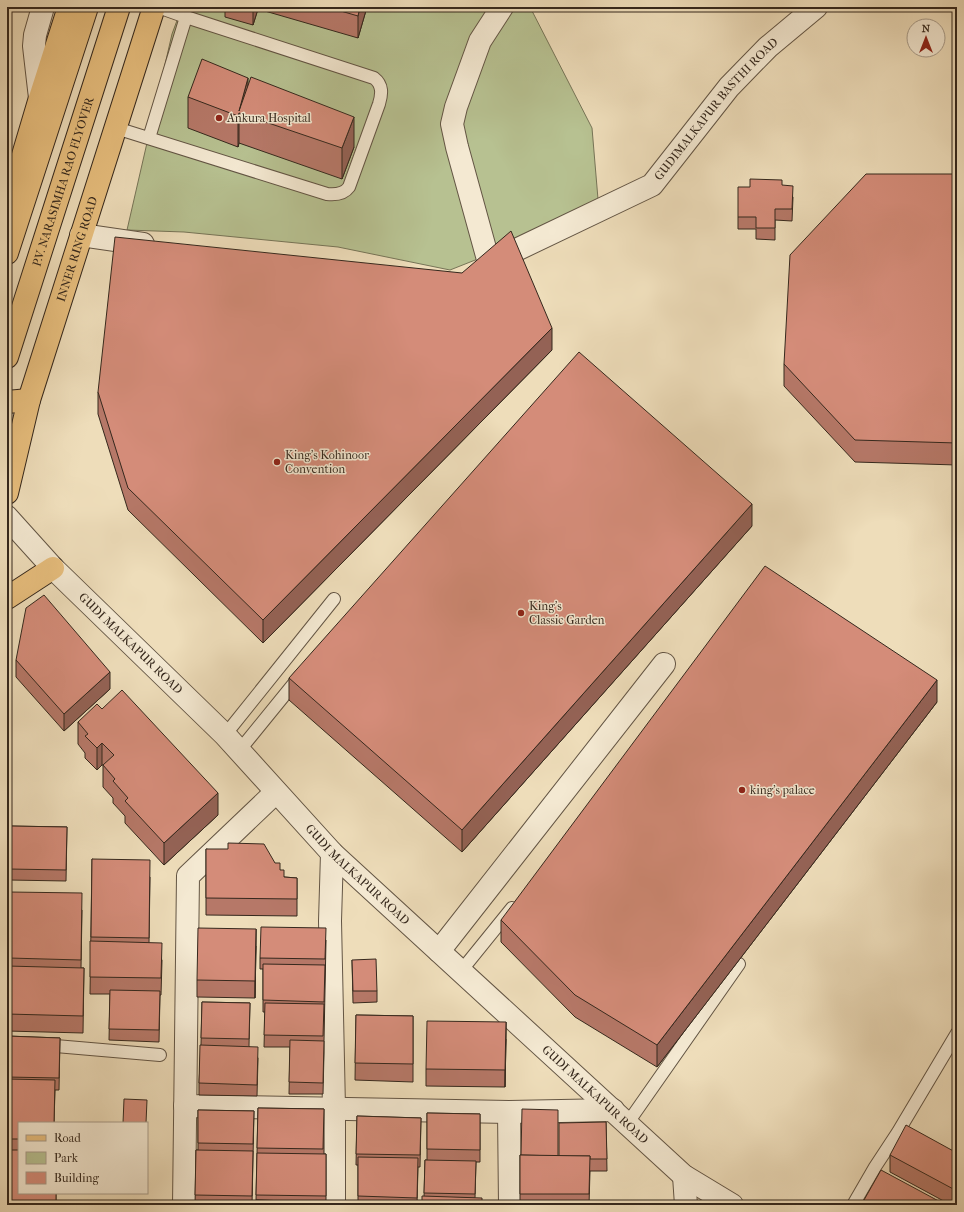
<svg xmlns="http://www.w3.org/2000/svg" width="964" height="1212" viewBox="0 0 964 1212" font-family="'IM FELL French Canon',serif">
  <rect width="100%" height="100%" fill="#eeddba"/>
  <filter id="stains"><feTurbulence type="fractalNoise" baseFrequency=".005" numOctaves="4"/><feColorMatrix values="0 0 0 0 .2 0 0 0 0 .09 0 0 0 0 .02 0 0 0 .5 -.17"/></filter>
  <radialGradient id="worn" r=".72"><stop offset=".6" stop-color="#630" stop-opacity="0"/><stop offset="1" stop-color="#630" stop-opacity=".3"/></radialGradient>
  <polygon fill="#b7c191" stroke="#767457" points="182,7 530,7 592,128 599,211 450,270 338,247 184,232 127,230 172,34"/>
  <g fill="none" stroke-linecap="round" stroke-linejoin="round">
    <g stroke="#635544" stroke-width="14">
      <g id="service">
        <path d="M116 128 327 194C336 195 344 194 349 187L379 104C382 94 383 85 374 78L186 17 158 7"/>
        <polyline points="149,138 186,17"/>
        <polyline points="225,735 334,599"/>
        <polyline points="239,751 300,676"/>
        <polyline points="461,971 512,908"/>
        <polyline points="44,1045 160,1055"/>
        <polyline points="627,1124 739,964"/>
        <polyline points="853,1205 875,1167 898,1132 957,1033"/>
      </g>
    </g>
    <g stroke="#635544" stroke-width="24">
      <g id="minor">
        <polyline points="81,235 143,244"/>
        <path id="s1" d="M491 262 652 185 729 87 768 47 816 7"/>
        <polyline points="489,263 457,147 452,124 456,107 480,41 502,7"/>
        <polyline points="332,853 330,921 334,1108 334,1205"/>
        <polyline points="439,951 664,664"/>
        <polyline points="185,1106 509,1112 613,1110"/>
        <polyline points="509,1112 510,1205"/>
        <polyline points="684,1176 686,1205"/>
        <polyline points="184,1205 188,876 276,792"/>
      </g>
    </g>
    <g stroke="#635544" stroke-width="24">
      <g id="tertiary">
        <polyline points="40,98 34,46 35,35 43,7"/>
        <path id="s2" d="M7 517 53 568 225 735 332 853 684 1176 732 1205"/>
      </g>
    </g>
    <g stroke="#35281d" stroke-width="24">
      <g id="primary">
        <polyline points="7,209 40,98 69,7"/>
        <polyline points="7,402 29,400"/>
        <path id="s3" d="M7 493 29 400 154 7"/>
        <polyline points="7,598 53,568"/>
      </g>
    </g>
    <g stroke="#35281d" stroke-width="24">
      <g id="motorway">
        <polyline points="7,253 87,7"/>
        <path id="s4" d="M7 357 119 7"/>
      </g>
    </g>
    <use href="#service" stroke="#f4e9d2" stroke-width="12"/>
    <use href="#minor" stroke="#f4e9d2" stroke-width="22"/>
    <use href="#tertiary" stroke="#f4e9d2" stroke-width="22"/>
    <use href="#primary" stroke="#e7be7d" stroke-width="22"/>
    <use href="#motorway" stroke="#e7be7d" stroke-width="22"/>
  </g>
  <g fill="#b67868" stroke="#35281d">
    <polygon points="225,7 367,7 358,38 258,9 253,25 225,17"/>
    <polygon points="248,85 354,147 342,179 239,143 238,147 188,128 188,97"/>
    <polygon points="957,174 957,465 855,462 784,386 784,364"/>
    <polygon points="782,185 793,197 792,221 775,220 775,240 756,239 756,229 738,229 738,217"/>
    <polygon points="552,350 263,643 128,510 98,414 98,392"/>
    <polygon points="752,526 462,852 289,700 289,678"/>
    <polygon points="16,660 110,689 64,731 16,677"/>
    <polygon points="937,702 657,1067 575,1017 501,942 501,920"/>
    <polygon points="78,722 218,815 164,865 125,823 125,816 113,803 113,798 103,787 103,765 102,765 97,770 85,758 85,753 78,744"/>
    <polygon points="10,826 67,827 66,881 9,880"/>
    <polygon points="206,849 275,863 280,870 284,877 297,878 297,916 206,915"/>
    <polygon points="92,859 150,877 149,943 162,960 161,995 160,995 159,1042 109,1040 110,994 90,994"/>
    <polygon points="10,892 82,910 81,968 84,968 83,1033 7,1031 7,966 9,966"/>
    <polygon points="326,940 324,1041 324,1053 323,1094 289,1094 290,1047 264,1047 265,1012 263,1012 263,969 260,969 260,958"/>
    <polygon points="256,946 255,998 197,997 197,980"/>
    <polygon points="352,960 377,991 377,1002 353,1003"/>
    <polygon points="202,1002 250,1003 249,1046 258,1058 257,1096 199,1095 199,1083 201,1045"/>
    <polygon points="356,1015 413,1016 413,1082 355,1080"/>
    <polygon points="7,1036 60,1038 59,1090 55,1090 54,1123 19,1123 19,1193 56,1193 56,1205 7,1205"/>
    <polygon points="506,1039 505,1087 426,1086 426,1069"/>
    <polygon points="258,1108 324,1109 324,1154 326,1154 326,1202 256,1200"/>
    <polygon points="198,1110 254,1111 252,1205 195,1205 196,1150 198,1150"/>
    <polygon points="427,1113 480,1114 480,1162 476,1162 475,1198 424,1197 425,1160 427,1160"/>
    <polygon points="357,1116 421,1118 420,1167 418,1167 417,1205 358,1205 358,1165 356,1165"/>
    <polygon points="606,1122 607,1171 590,1171 589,1205 520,1205 520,1155 559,1156"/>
    <polygon points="957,1153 957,1205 951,1205 890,1172 890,1155"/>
    <polygon points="864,1200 946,1205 864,1205"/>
  </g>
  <g fill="#946255" stroke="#35281d">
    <polygon points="253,7 258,7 258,9 253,25"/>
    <polygon points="360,7 367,7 358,38 358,16"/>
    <polygon points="248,78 248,109 239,111"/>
    <polygon points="239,113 239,143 238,147 238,116"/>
    <polygon points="354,117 354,147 342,179 342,148"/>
    <polygon points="552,328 552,350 263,643 263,620"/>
    <polygon points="752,504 752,526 462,852 462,830"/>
    <polygon points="110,672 110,689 64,731 64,714"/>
    <polygon points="937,680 937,702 657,1067 657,1045"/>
    <polygon points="102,743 102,765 97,770 97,748"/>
    <polygon points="218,793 218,815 164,865 164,843"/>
    <polygon points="256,929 256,946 255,998 255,981"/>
    <polygon points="506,1022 506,1039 505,1087 505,1070"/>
  </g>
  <g fill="#d48c79" stroke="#35281d">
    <polygon points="327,7 360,7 358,16"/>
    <polygon points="202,59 248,78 239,111 251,77 354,117 342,148 239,113 238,116 188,97"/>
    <polygon points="866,174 957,174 957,443 855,440 784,364 790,255"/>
    <polygon points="750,179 782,180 782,185 793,186 792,209 775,209 775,228 756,228 756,217 738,217 738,187 750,187"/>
    <polygon points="511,231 552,328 263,620 128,488 98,392 115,237 462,273"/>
    <polygon points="579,352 752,504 462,830 289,678"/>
    <polygon points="765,566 937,680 657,1045 575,995 501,920"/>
    <polygon points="44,595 110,672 64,714 16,660 26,608"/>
    <polygon points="122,690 218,793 164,843 125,801 128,798 113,781 115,779 103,765 114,755 102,743 97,748 85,736 88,734 78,722 97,704 102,709"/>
    <polygon points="10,826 67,827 66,870 9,869"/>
    <polygon points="228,843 264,844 275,863 280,863 280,870 284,870 284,877 297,878 297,899 206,898 206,849 228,849"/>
    <polygon points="92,859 150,860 149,938 91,937"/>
    <polygon points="10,892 82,893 81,960 9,958"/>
    <polygon points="261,927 326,928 325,959 260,958"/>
    <polygon points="198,928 256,929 255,981 197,980"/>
    <polygon points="90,941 162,943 161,978 90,977"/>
    <polygon points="376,959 377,991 353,991 352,960"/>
    <polygon points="263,964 325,965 324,1002 263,1000"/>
    <polygon points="7,966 84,968 83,1016 7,1014"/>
    <polygon points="110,990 160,991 159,1030 109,1029"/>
    <polygon points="202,1002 250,1003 249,1039 201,1038"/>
    <polygon points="265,1003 324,1004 323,1036 264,1035"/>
    <polygon points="356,1015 413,1016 413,1064 355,1063"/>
    <polygon points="427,1021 506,1022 505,1070 426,1069"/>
    <polygon points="7,1036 60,1038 59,1078 7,1077"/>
    <polygon points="290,1040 324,1041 323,1083 289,1082"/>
    <polygon points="200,1045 258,1047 257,1085 199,1083"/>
    <polygon points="7,1079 55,1080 54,1123 19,1123 19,1139 7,1139"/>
    <polygon points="124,1099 147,1100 146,1123 123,1123"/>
    <polygon points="258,1108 324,1109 323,1149 257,1148"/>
    <polygon points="522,1109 558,1110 558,1156 521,1155"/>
    <polygon points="198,1110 254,1111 253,1144 198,1143"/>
    <polygon points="427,1113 480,1114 480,1150 427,1149"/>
    <polygon points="357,1116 421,1118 420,1155 356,1154"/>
    <polygon points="606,1122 607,1159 590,1159 590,1156 559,1156 559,1123"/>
    <polygon points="906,1125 957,1153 957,1191 890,1155"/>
    <polygon points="7,1150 19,1150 19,1193 56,1193 56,1205 7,1205"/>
    <polygon points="196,1150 253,1151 252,1196 195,1195"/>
    <polygon points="257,1153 326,1154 326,1196 256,1195"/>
    <polygon points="520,1155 590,1156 589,1194 520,1194"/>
    <polygon points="358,1157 418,1158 417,1198 358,1196"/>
    <polygon points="425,1160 476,1161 475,1194 424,1193"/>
    <polygon points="881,1170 946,1205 873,1205 864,1200"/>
    <polygon points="422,1196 482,1198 482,1205 422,1205"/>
    <polygon points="256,1200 326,1202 326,1205 256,1205"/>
  </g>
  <g fill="#8f2418" stroke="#f4e9d2" stroke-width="1.5">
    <circle cx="219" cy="118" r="4"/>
    <circle cx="277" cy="462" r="4"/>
    <circle cx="521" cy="613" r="4"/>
    <circle cx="742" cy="790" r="4"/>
  </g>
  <g text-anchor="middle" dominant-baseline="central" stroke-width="3" stroke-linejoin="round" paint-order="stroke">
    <g font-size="12" fill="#35281d" stroke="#f4e9d2">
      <text stroke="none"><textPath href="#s1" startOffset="278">GUDIMALKAPUR BASTHI ROAD</textPath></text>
      <text stroke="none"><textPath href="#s4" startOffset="184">P.V. NARASIMHA RAO FLYOVER</textPath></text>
      <text stroke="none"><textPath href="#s3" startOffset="254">INNER RING ROAD</textPath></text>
      <text stroke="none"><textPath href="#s2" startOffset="177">GUDI MALKAPUR ROAD</textPath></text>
      <text stroke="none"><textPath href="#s2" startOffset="501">GUDI MALKAPUR ROAD</textPath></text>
      <text stroke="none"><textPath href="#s2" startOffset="825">GUDI MALKAPUR ROAD</textPath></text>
    </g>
    <g font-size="12" fill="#35281d" stroke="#f4e9d2" text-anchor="start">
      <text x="227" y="118">Ankura Hospital</text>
      <text x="285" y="455">King's Kohinoor<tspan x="285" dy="14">Convention</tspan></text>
      <text x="529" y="606">King's<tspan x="529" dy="14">Classic Garden</tspan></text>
      <text x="750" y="790">king's palace</text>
    </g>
  </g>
  <rect width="964" height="1212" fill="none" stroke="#eeddba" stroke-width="24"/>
  <rect x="8" y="8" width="948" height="1196" fill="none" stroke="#35281d" stroke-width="2"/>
  <rect x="12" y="12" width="940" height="1188" fill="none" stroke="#35281d"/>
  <rect x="18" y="1122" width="130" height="72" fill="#f4e9d2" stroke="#a89c8a"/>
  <rect x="26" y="1135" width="20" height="6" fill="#e7be7d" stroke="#a89c8a"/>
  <text x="54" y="1142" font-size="12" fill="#35281d">Road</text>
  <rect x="26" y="1152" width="20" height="12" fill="#b7c191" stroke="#a89c8a"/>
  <text x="54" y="1162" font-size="12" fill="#35281d">Park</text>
  <rect x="26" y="1172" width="20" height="12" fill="#d48c79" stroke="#a89c8a"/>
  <text x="54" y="1182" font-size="12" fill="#35281d">Building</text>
  <g transform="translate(926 38)"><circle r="19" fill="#f4e9d2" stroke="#a89c8a"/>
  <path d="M0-3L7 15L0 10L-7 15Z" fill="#8f2418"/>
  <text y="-6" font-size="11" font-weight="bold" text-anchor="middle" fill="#35281d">N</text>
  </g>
  <rect width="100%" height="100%" filter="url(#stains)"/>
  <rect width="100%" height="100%" fill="url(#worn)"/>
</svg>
